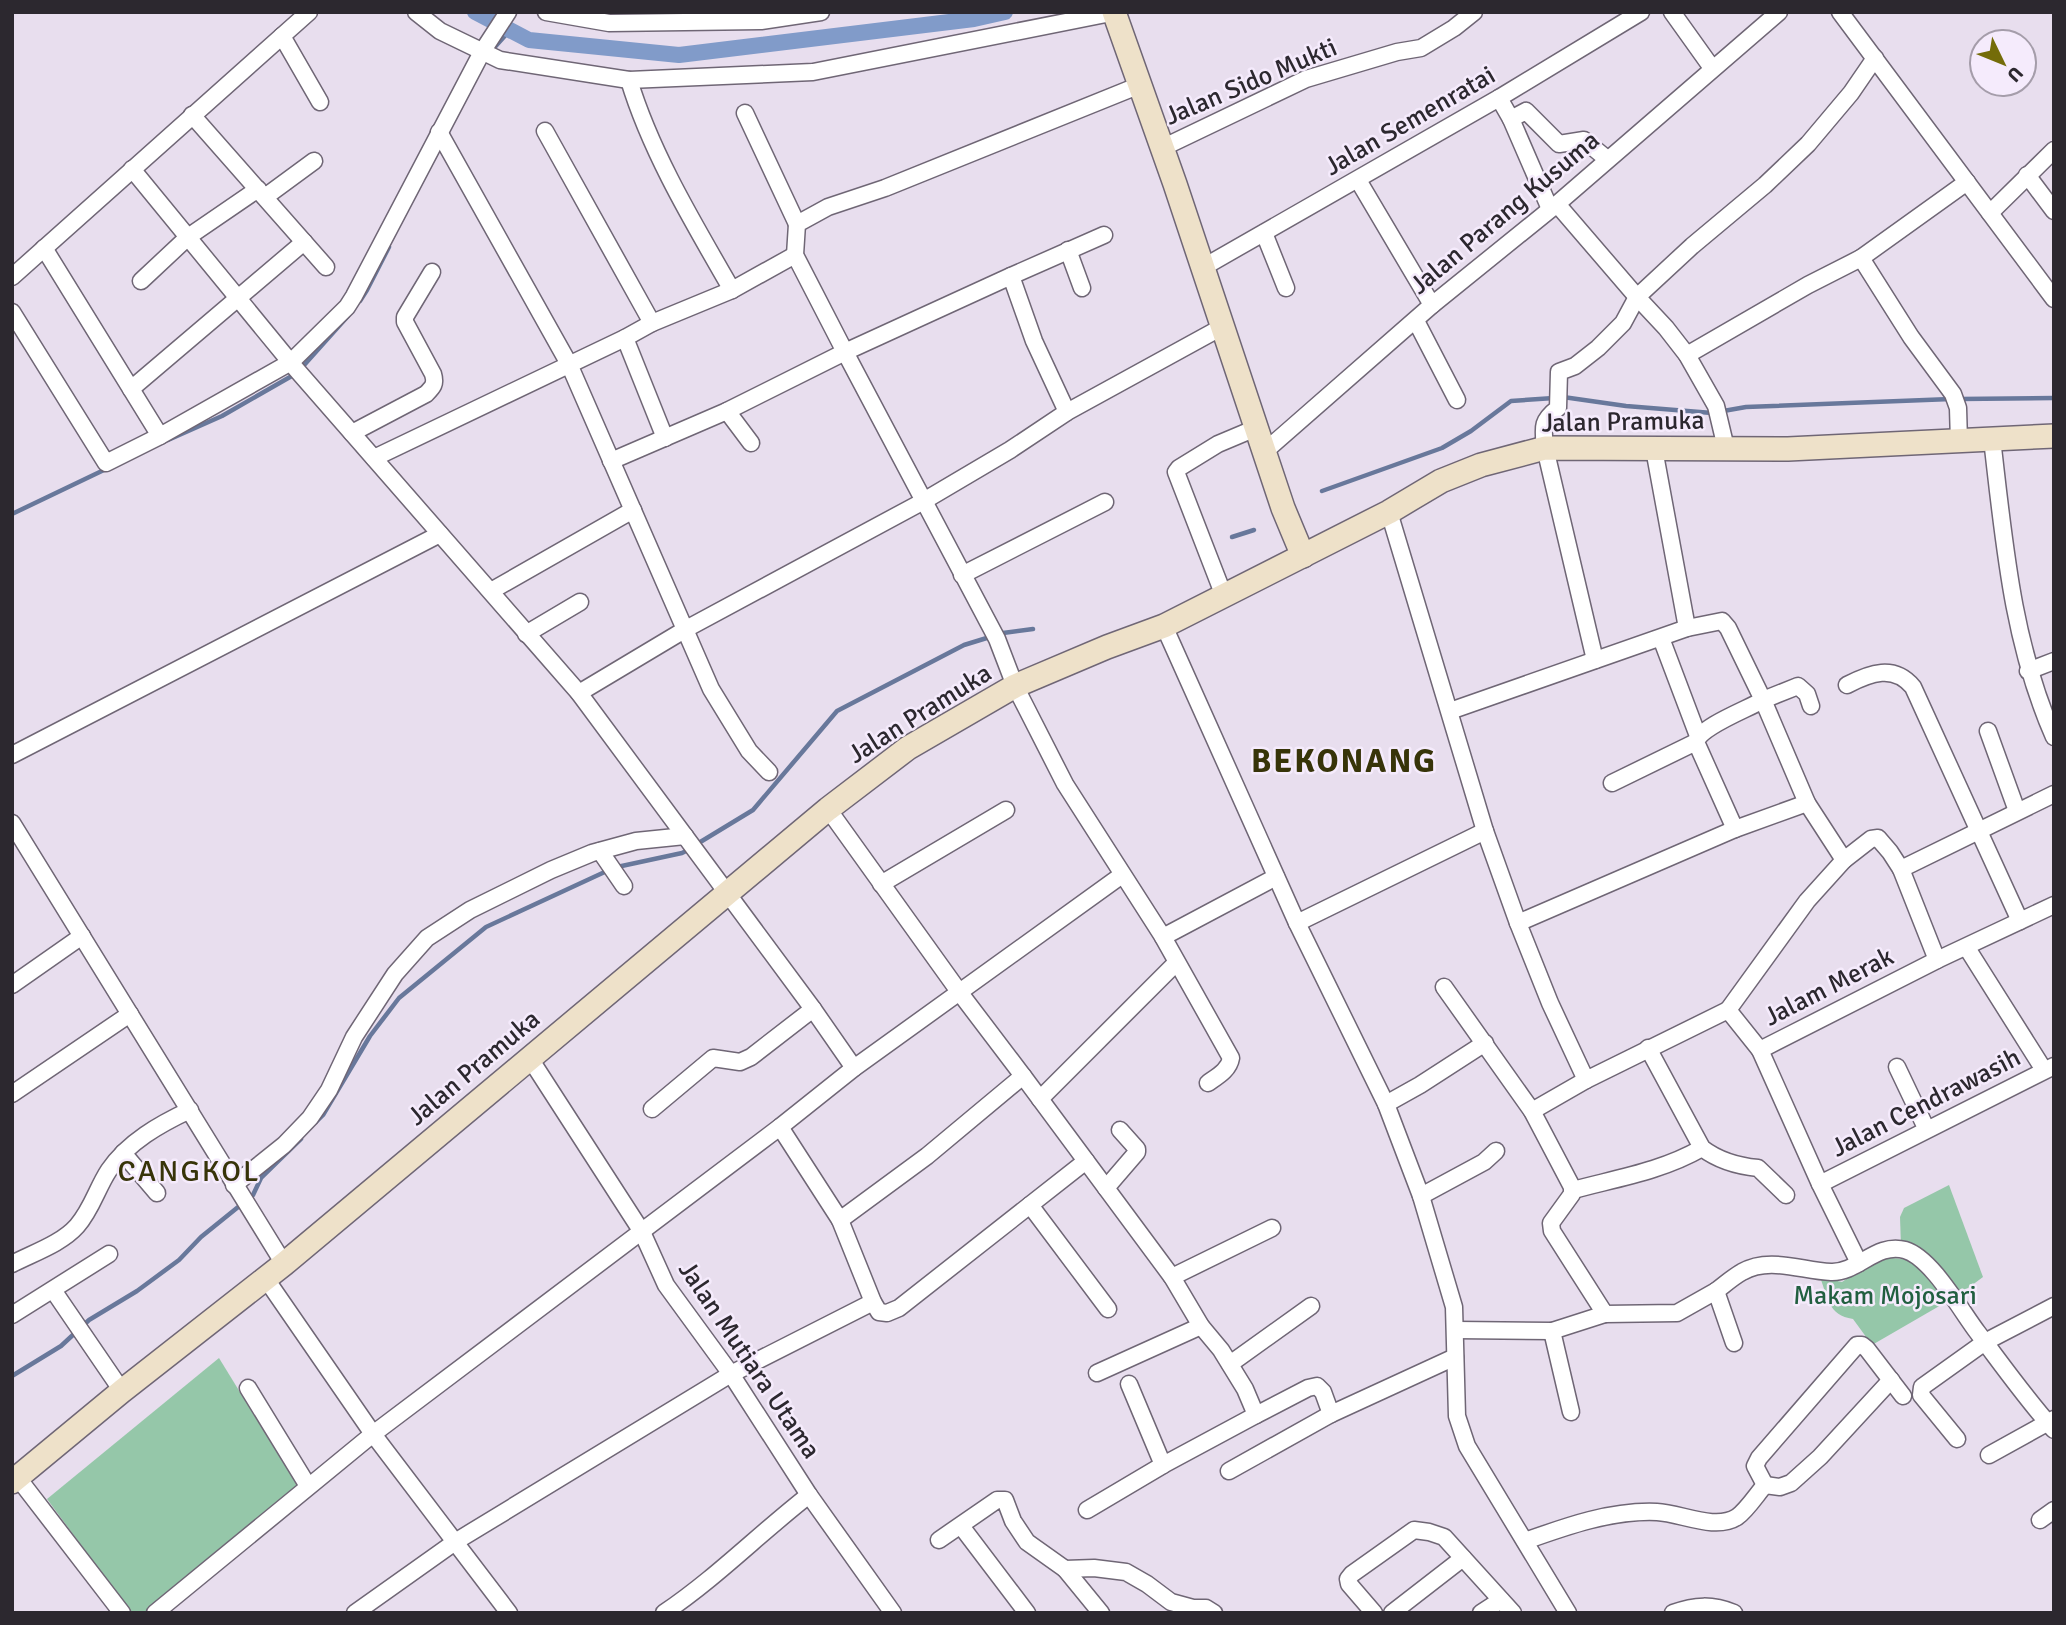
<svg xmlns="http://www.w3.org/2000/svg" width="2066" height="1625" viewBox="0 0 2066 1625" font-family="Signika,sans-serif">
  <rect width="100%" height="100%" fill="#e8deee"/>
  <g fill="#95c7a9">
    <polygon points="1949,1185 1983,1277 1956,1297 1901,1246 1900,1217 1904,1208"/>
    <path d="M1889 1258C1925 1258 1928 1275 1948 1301L1872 1345 1853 1319C1828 1315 1828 1298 1820 1277L1842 1282 1870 1263Z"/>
    <polygon points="219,1358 297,1485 146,1613 131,1613 47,1499"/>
  </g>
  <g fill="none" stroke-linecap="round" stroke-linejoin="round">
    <g stroke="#68789b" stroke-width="4.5">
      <polyline points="494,48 510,30"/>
      <polyline points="360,301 367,290 389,247"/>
      <polyline points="1563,397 1626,406 1712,413 1746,407 1951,399"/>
      <polyline points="1960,399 2054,398"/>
      <polyline points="168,440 222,416 297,373 348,316"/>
      <polyline points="1322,491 1442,448 1471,431 1511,401 1554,398"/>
      <polyline points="12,514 106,469"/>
      <polyline points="1232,537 1254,530"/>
      <polyline points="697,844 753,810 837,711 964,645 1003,633 1033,629"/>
      <polyline points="617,867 682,853 690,849"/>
      <polyline points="316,1122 323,1115 370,1036 399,998 486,927 609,870"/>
      <polyline points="12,1376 61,1346 89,1320 137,1291 179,1260 201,1237 253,1195 261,1178 301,1139"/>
    </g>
    <polyline stroke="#819bc9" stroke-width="16" points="475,12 529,40 679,55 974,19 1005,12"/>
    <g stroke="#6f6675" stroke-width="19">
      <g id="street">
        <polyline points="416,12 440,31 500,60 629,80 813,72 1116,12"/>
        <polyline points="546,12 609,23 761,21 821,12"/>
        <polyline points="1672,12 1712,68"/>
        <polyline points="1840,12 2054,299"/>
        <polyline points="282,36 320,102"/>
        <path d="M629 80C651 153 694 224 732 290"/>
        <polyline points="1499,98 1511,119 1550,209"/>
        <polyline points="745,113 797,224"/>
        <polyline points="192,115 326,267"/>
        <polyline points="1511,119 1526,111 1559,144 1584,140 1607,159"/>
        <polyline points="545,131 652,323"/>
        <polyline points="439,132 569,364 711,689 749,751 769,772"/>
        <polyline points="1162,148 1306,79 1397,52 1421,48 1454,28 1474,12"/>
        <polyline points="132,169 296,369 579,693 813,1009 854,1068"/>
        <polyline points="2027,175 2054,211"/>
        <polyline points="1358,180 1432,305"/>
        <polyline points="265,197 314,161"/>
        <polyline points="1557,204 1637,297 1666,328 1687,355 1716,406 1726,448"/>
        <polyline points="1990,213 2054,150"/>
        <polyline points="1264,233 1286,288"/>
        <polyline points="44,248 160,436"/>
        <polyline points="1068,250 1082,288"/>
        <polyline points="1861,258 1911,337 1953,394 1958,408 1959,442"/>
        <polyline points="1202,268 1499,98 1641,12"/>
        <polyline points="1011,276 1104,235"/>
        <polyline points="12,277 309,12"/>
        <polyline points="141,281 188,237 258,189"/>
        <polyline points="12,312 106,463 160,436 291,362 347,307 354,296 482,52 508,12"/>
        <polyline points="1416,321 1457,400"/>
        <polyline points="625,338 665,438"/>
        <polyline points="1687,355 1808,285 1861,258 1967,182"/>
        <polyline points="131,389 304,242"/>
        <polyline points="727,411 751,443"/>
        <polyline points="1067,412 1034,341 1011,276 845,352 795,255 797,224 828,207 885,188 1140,85"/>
        <path d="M352 433 426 394C433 387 436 384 433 374L405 322V317L432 272"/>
        <path d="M1992 439C2004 541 2012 642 2054 737"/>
        <polyline points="1654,449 1687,628"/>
        <polyline points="1264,452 1432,305 1557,204 1779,12"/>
        <polyline points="374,458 625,338 652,323 732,290 795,255"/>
        <path d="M611 461 727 411 845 352 997 639 1015 686 1065 784 1163 937 1231 1058C1229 1070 1218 1076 1208 1083"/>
        <polyline points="1389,512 1485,831"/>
        <polyline points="962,575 1105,502"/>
        <polyline points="491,591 633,510"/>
        <polyline points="1224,596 1176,472 1179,468 1218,444 1256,428"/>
        <polyline points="1164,626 1297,923 1386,1104 1421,1196 1454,1307 1457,1416 1467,1446 1568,1613"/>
        <polyline points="526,634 580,602"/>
        <polyline points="1661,638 1698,736"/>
        <path d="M1595 660 1545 448C1543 427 1541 421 1558 408L1559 372 1575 366 1598 348 1623 323 1637 297 1692 246 1765 185 1808 144 1851 93 1875 58"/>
        <polyline points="2028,671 2054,661"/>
        <path d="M1847 685C1870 673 1894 664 1913 687L2020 921"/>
        <polyline points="579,693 686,629 922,502 1010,450 1067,412 1222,327"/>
        <path d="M1450 711 1687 628 1722 621 1728 628 1763 700C1748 709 1701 726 1696 742L1735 829"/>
        <polyline points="1988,731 2017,811"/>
        <polyline points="12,755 440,534"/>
        <polyline points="1612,783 1696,742"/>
        <polyline points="12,823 284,1264"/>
        <polyline points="600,851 624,886"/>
        <polyline points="1844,860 1871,839 1878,838 1890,852 1901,869"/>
        <polyline points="881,884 1006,810"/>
        <polyline points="1297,923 1485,831 1518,923"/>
        <polyline points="1163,937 1276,877"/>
        <polyline points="1967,948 2044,1070"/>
        <polyline points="1937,960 1901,869 2054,794"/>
        <polyline points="12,985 82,936"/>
        <polyline points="1444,987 1532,1111 1572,1187 1572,1194 1551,1223 1552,1231 1605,1314 1677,1313 1716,1291 1734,1343"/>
        <polyline points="1728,1010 1807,901 1844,860 1807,803 1763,700 1798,686 1807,694 1811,706"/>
        <path d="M1648 1048 1702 1148C1719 1161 1737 1166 1758 1168L1786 1195"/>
        <polyline points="1760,1050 1728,1010 1586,1080 1550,1003 1518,923 1735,829 1807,803"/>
        <polyline points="529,1057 642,1232 666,1285 731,1374 809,1495 893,1613"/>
        <polyline points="1897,1067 1926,1128"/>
        <polyline points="1023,1076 1172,1277 1201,1326 1221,1350 1245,1389 1256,1415 1163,1465 1087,1510"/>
        <polyline points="12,1094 130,1014"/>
        <polyline points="1040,1099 1176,963"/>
        <polyline points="1386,1104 1420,1085 1485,1043"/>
        <polyline points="652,1109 713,1058 740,1062 751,1057 813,1009"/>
        <polyline points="1532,1111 1586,1080"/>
        <polyline points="780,1127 840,1220 927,1156 1023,1076 960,993 828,809"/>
        <polyline points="123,1153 157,1193"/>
        <polyline points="1820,1184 2054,1066"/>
        <polyline points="234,1185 284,1145 310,1118 329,1090 354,1037 395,974 427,938 470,910 551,870 592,853 636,841 685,836"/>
        <polyline points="1106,1188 1137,1152 1137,1149 1120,1130"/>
        <path d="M1573 1190C1618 1178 1662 1171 1702 1148"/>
        <polyline points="1421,1196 1484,1162 1496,1151"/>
        <polyline points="1030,1205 1108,1309"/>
        <polyline points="840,1220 873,1302 879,1312 887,1313 899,1308 1086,1161"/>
        <polyline points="1859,1263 1820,1184 1760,1050 1937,960 2054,905"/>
        <path d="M12 1264C33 1253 61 1244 77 1226 92 1209 97 1188 109 1170 128 1142 160 1124 190 1110"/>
        <polyline points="1172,1277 1272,1228"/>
        <polyline points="266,1279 373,1434 455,1542 731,1374 873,1302"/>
        <polyline points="53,1290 122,1391"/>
        <path d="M1716 1291C1724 1285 1733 1277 1742 1272 1769 1256 1802 1271 1831 1272 1858 1273 1876 1242 1905 1250 1932 1258 1961 1311 1978 1333 2003 1366 2027 1400 2054 1430"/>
        <polyline points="12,1315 109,1254"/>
        <polyline points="1456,1330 1552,1331 1605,1314"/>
        <polyline points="1552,1331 1571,1412"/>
        <polyline points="1230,1364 1311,1306"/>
        <polyline points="1097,1373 1201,1326"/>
        <polyline points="1129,1384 1163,1465"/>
        <polyline points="248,1388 308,1486"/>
        <polyline points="1256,1415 1308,1388 1317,1386 1323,1392 1331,1414 1455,1357"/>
        <polyline points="1957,1439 1921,1395 1922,1387 1985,1342 2054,1306"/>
        <polyline points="1989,1455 2054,1419"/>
        <polyline points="1229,1471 1331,1414"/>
        <polyline points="18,1478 122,1613"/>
        <polyline points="1765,1485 1755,1466 1759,1458 1857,1345 1862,1345 1867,1349 1903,1396"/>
        <polyline points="2040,1520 2054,1510"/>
        <polyline points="961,1526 1027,1613"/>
        <polyline points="939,1540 997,1500 1005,1500 1013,1521 1027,1542 1065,1569 1094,1568 1126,1572 1147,1584 1171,1602 1193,1608 1206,1608 1214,1613"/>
        <path d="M1525 1541C1567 1526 1612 1510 1657 1512 1681 1513 1715 1531 1737 1517 1747 1510 1757 1494 1765 1485L1780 1487 1791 1483 1820 1457 1891 1380"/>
        <polyline points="1065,1569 1101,1613"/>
        <polyline points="155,1613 373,1434 780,1127 854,1068 1122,875"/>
        <polyline points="355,1613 455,1542 509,1613"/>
        <path d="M664 1613C716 1578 760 1533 809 1495"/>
        <polyline points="1374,1613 1349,1584 1348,1579 1352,1574 1414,1530 1429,1532 1444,1537 1513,1613"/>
        <polyline points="1392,1613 1463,1558"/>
        <polyline points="1481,1613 1501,1600"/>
        <path d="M1673 1613C1695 1605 1712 1604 1734 1613"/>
      </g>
    </g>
    <g stroke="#6f6675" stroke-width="26">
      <g id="secondary">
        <polyline points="1114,12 1175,184 1283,508 1303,556"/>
        <polyline points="12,1482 122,1391 284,1264 828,809 908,748 1015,686 1107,647 1164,626 1389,512 1441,481 1481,465 1545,448 1788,449 2054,436"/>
      </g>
    </g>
    <use href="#street" stroke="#fff" stroke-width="16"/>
    <use href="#secondary" stroke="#eee1c9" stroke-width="23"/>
  </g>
  <g text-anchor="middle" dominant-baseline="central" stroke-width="5" stroke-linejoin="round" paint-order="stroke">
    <g font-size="26" fill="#2c282f" stroke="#f5ebfc">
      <text transform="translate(1251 82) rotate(-23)">Jalan Sido Mukti</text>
      <text transform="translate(1410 121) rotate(-30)">Jalan Semenratai</text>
      <text transform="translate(1505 213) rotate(-40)">Jalan Parang Kusuma</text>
      <text transform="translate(1623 422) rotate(-1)">Jalan Pramuka</text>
      <text transform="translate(920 714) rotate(-32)">Jalan Pramuka</text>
      <text transform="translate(1829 987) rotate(-27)">Jalam Merak</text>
      <text transform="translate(474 1068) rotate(-40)">Jalan Pramuka</text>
      <text transform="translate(1926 1103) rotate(-27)">Jalan Cendrawasih</text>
      <text transform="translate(749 1360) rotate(56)">Jalan Mutiara Utama</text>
    </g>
    <g font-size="26" fill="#215f40" stroke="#f5ebfc">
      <text x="1885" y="1296">Makam Mojosari</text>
    </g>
    <g font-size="30" letter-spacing="2" fill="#373409" stroke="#f5ebfc">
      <text x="189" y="1171">CANGKOL</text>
    </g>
    <g font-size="33" font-weight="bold" letter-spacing="2" fill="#373409" stroke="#f5ebfc">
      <text x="1344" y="761">BEKONANG</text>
    </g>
  </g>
  <rect width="2066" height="1625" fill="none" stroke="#2c282f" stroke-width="28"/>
  <g transform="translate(2003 63) rotate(133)"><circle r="33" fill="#f5ebfc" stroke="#a59daa" stroke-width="2"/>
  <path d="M0-5L12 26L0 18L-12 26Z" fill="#746c09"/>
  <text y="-10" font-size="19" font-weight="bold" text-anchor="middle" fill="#2c282f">U</text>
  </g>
</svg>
